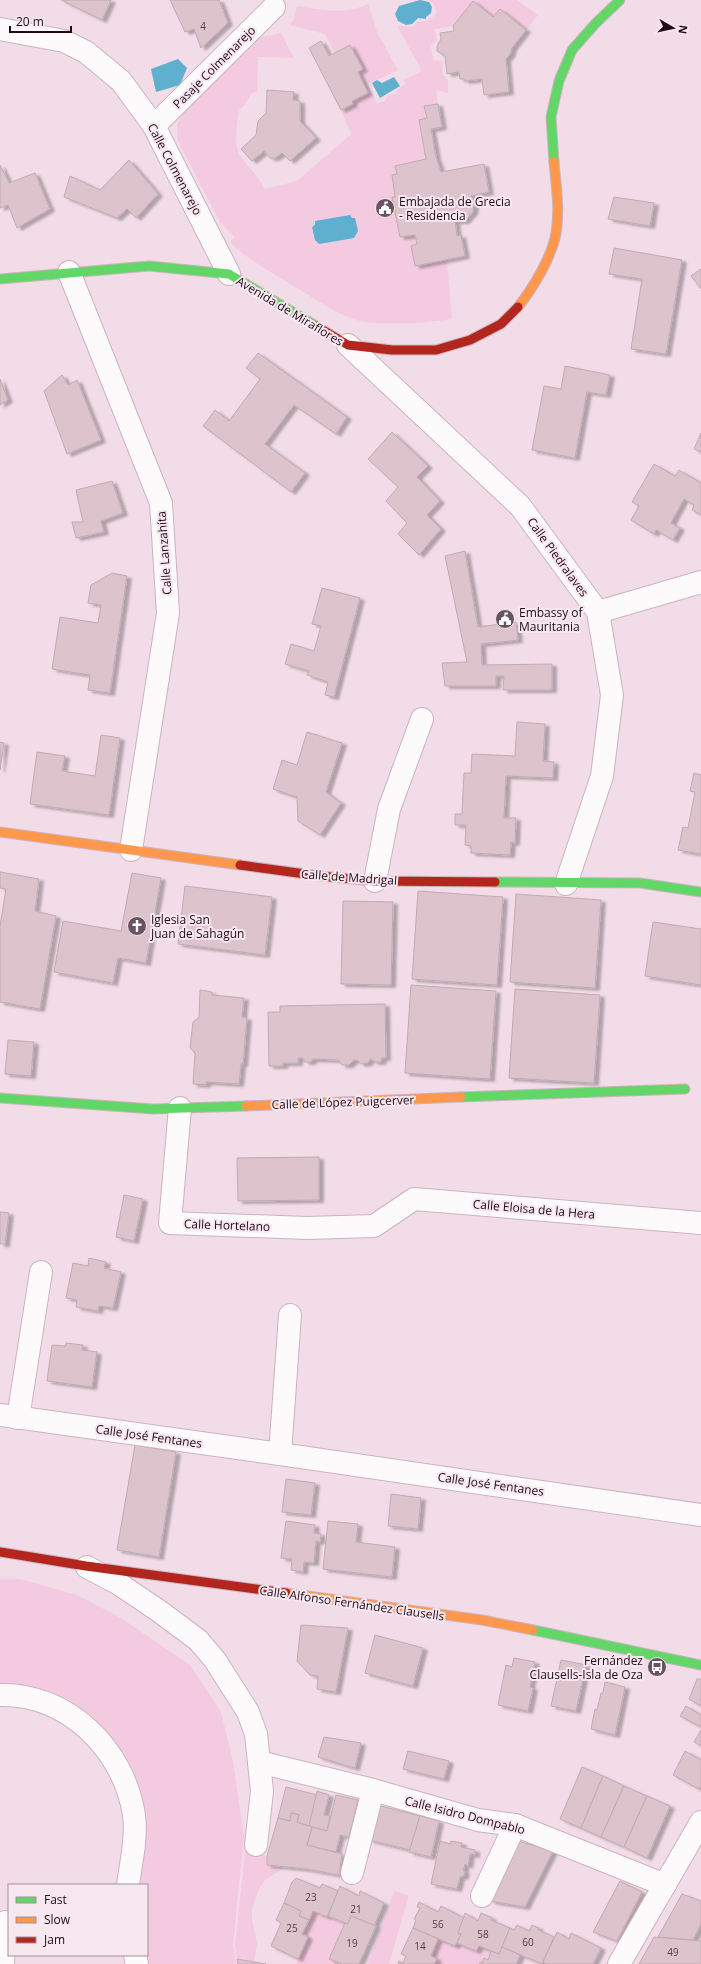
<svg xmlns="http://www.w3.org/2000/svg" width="701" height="1964" viewBox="0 0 701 1964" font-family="'Open Sans',sans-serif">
  <defs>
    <filter id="shadow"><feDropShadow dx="4.5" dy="2.5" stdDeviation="1" flood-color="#0004"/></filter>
  </defs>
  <rect width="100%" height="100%" fill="#f2dce7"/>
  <g fill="#f4cae0">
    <path d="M429 0H517L538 15 526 30 500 9 493 17 473 1 453 26 435 29 437 40 431 46 433 60 442 61 443 74 448 80V93L436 90 438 104 424 106 427 118 419 120 426 159 396 166 397 174 395 197H392L400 237 415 235 417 244 411 246 415 266 447 259 452 319C429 323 383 326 360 321 337 315 316 299 295 287 273 273 249 261 230 242L234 237 220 222 178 141 177 124 182 114 258 38 281 33 294 58 258 57 257 91 252 93 242 108H240C237 117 234 146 239 154 247 166 258 175 265 189L297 181 351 134 341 110 353 104 352 101 368 93 358 72 363 69 350 45 335 53 325 34 289 25 294 19 297 6C322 10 345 15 368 4L377 32 398 70 368 84 377 104 385 101 388 95 398 93 397 89 406 84 403 80 422 71 397 26 413 27 417 22C426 22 430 20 436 14 436 7 435 3 429 0Z"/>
    <path d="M0 1579H20L77 1595 121 1618 190 1665 221 1712 233 1762 244 1837 233 1945 236 1964H149L147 1955V1885H139C141 1866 141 1847 142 1827 142 1820 143 1811 142 1803 129 1738 67 1683 0 1683Z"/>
    <polygon points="245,1851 267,1856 267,1865 284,1868 265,1880 259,1889 252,1908 252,1920 257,1944 254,1962 237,1959 235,1946"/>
    <polygon points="394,1891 409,1895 389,1964 368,1964"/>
    <polygon points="313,1911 345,1923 330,1959 342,1964 296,1964 308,1937 302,1934"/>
    <polygon points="438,1939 455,1946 457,1943 476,1951 479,1946 491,1951 488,1960 484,1958 482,1963 480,1962 479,1964 434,1964 437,1959 431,1956"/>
  </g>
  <g fill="#5fafce">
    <polygon points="420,0 429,2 432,7 431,13 426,17 426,19 418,18 412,24 406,25 398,21 395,14 399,6"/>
    <polygon points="178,59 187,68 180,85 156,92 151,69"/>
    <polygon points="394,77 400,86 380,98 372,83 377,80 382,83"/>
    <polygon points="350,215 352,218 355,218 358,231 354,238 319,244 315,240 312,227 315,225 315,221"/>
  </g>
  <g fill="#ddc4cc" stroke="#c1aab2" filter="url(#shadow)">
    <polygon points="61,0 111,0 102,20"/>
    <polygon points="170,0 219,0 228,23 201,48 194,29 185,32"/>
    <polygon points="473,1 493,17 500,9 526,30 512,48 510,55 506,59 509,92 484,95 482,79 465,81 464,79 460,79 459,72 447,74 445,56 437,51 437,46 441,39 440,33 454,31 453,26"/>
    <polygon points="321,41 329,56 350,45 363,69 358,72 368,93 352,101 353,104 341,110 309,48"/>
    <polygon points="267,90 294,92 293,100 300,101 300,121 316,138 290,161 282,153 275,158 270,158 264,151 252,161 241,149 256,135 258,121 266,113"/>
    <polygon points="438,104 442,127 431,129 436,157 441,172 484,164 489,192 471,196 474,203 473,212 465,221 455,221 457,236 461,235 465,256 415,266 411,246 417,244 415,235 400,237 392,197 395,197 392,175 397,174 395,166 426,159 419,120 427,118 424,106"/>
    <polygon points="129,160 158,194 136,218 127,209 117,218 64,197 70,176 100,190"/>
    <polygon points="0,165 9,183 35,173 50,209 17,228 8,205 0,208"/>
    <polygon points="614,197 654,203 650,226 608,219"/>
    <polygon points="614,248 682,260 666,354 631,349 642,279 609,274"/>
    <polygon points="701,269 701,289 691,276"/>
    <polygon points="258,353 347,417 336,434 294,405 265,444 305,473 291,492 203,426 215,410 229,421 260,379 246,368"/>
    <polygon points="565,366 610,375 606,395 587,392 575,458 532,450 544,386 561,389"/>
    <polygon points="62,375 68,385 77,380 101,440 67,454 44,391"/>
    <polygon points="0,379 8,400 0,405"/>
    <polygon points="392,432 428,466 417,477 440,501 427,515 441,529 419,555 398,534 407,523 386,501 398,487 368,459"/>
    <polygon points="701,433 701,452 694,449"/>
    <polygon points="654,464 675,476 679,470 701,483 701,515 692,510 694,505 684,499 671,523 680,528 673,540 656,530 654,534 631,520 639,506 632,502"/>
    <polygon points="112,481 123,513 101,521 104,532 76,538 72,522 83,522 76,490"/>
    <polygon points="465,551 478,627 516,622 518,640 481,644 482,665 552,664 552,690 503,690 504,676 496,676 496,686 445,686 442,663 467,662 445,556"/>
    <polygon points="112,573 127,576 110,693 88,690 90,675 52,669 60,617 98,623 101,605 88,603 91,585"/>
    <polygon points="322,588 360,598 334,697 325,695 328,682 307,675 309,671 285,664 291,644 314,651 321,626 312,624"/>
    <polygon points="517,722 545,724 543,761 554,762 553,778 506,776 504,818 516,818 515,843 511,842 510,855 471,853 471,846 465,845 466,825 455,825 455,814 462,814 464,773 471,773 472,754 515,756"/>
    <polygon points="307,732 342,743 326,792 341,803 320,835 298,821 297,797 273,789 282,760 297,765"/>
    <polygon points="101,735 120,738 109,815 30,804 37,752 65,756 62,771 95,776"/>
    <polygon points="0,742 4,743 0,770"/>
    <polygon points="694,773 701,775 701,854 678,850 683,827 688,828 695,792 690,791"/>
    <polygon points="0,872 39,879 35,911 56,916 40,1009 0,1002 0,926 6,889 0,888"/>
    <polygon points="132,873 161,878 146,963 118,958 113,983 54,972 63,921 121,931"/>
    <polygon points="185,886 272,897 265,955 178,944"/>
    <polygon points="418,891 503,897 497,985 412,979"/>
    <polygon points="516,894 601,900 595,988 510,982"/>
    <polygon points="343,901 393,902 391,985 341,984"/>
    <polygon points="653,922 701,929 701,985 645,976"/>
    <polygon points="411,985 496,991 490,1079 405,1073"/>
    <polygon points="515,989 600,995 594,1083 509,1078"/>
    <polygon points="200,990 212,992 212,995 244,998 242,1017 247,1018 243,1064 241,1064 239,1084 206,1082 206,1085 193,1084 195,1053 190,1048 193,1022 199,1017"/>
    <polygon points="385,1004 386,1058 382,1058 381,1062 375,1062 370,1059 368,1063 361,1064 357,1060 354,1060 349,1065 342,1065 339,1060 313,1059 311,1062 305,1062 303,1058 298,1058 298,1063 283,1063 283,1066 269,1066 268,1012 280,1012 280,1006"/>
    <polygon points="8,1040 34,1042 31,1076 5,1074"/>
    <polygon points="319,1157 319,1200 238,1201 237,1158"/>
    <polygon points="124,1195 143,1199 134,1241 116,1237"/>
    <polygon points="0,1212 9,1213 5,1244 0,1244"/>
    <polygon points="89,1258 106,1262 104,1268 121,1272 113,1308 99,1306 98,1311 76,1307 77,1300 66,1298 73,1263 88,1266"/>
    <polygon points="66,1343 83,1345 82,1350 97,1352 92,1387 47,1381 52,1345 65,1346"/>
    <polygon points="135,1445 176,1452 159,1557 117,1550"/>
    <polygon points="286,1479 315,1483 311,1515 282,1512"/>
    <polygon points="391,1494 421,1498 418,1529 388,1526"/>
    <polygon points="286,1521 315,1525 314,1533 321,1534 320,1542 316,1541 314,1563 304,1562 303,1572 291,1570 292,1559 281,1558"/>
    <polygon points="328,1521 358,1524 356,1542 395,1547 392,1577 323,1569"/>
    <polygon points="301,1625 348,1628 336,1692 317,1689 318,1676 310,1675 297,1661"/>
    <polygon points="375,1635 423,1648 413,1686 365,1673"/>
    <polygon points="514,1658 535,1662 530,1687 533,1688 528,1711 498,1705 506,1665 512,1667"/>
    <polygon points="561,1660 586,1665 576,1711 551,1706"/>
    <polygon points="697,1679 701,1679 701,1706 689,1699"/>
    <polygon points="605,1682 625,1687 615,1735 591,1729 595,1709 597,1710 601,1693 603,1693"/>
    <polygon points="686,1706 701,1715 701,1727 680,1716"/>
    <polygon points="701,1730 701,1746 694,1742"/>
    <polygon points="324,1737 361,1743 355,1768 318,1757"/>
    <polygon points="408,1751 449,1761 444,1779 403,1769"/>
    <polygon points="685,1751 701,1760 701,1786 699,1789 673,1775"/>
    <polygon points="582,1767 603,1776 581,1828 560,1819"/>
    <polygon points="603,1776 624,1786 601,1837 581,1828"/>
    <polygon points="624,1786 647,1796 624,1847 601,1837"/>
    <polygon points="286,1787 317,1795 309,1826 297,1822 299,1815 291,1813 290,1821 278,1818"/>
    <polygon points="317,1791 329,1795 324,1815 330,1816 327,1831 309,1826"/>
    <polygon points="336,1795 358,1800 349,1837 340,1835 336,1852 307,1845 312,1827 327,1831"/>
    <polygon points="647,1796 670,1806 647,1858 624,1847"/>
    <polygon points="377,1805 420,1816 410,1850 369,1840"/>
    <polygon points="291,1813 299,1815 297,1822 312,1827 307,1845 342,1854 339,1875 307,1869 267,1865 267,1856 278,1818 290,1821"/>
    <polygon points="420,1816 439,1821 431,1857 409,1852"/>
    <polygon points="440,1841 450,1844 451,1841 462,1843 461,1847 475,1850 475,1855 470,1854 468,1866 465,1864 463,1871 465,1871 464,1876 460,1877 457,1889 431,1884"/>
    <polygon points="518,1841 553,1851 525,1907 490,1901"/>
    <polygon points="296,1878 320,1888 322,1884 338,1891 327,1917 313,1911 309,1920 299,1916 301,1911 284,1903 292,1882"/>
    <polygon points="620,1881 642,1892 617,1941 593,1932"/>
    <polygon points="340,1886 359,1896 360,1891 384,1903 374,1926 351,1916 348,1924 328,1916"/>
    <polygon points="682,1894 701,1901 701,1924 693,1940 658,1937"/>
    <polygon points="419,1902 438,1912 441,1906 464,1918 458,1933 461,1934 455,1946 413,1928 416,1920 414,1919 420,1908 417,1907"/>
    <polygon points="284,1903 301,1911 299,1916 309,1920 302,1934 308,1937 298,1959 271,1946 281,1923 276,1920"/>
    <polygon points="465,1913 478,1921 481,1913 492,1918 491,1920 510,1928 499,1954 479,1946 476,1951 457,1943 461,1934 458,1933"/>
    <polygon points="351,1916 376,1926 359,1964 342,1964 329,1959 345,1923 348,1924"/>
    <polygon points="517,1925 529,1931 532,1925 539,1928 538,1930 554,1937 542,1964 502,1947 510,1928 514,1930"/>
    <polygon points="413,1928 438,1939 431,1956 437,1959 434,1964 398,1964 399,1961 403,1963 406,1956 401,1954"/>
    <polygon points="557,1932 569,1939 571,1933 601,1948 593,1964 547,1964 543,1962"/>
    <polygon points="654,1937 701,1941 701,1964 639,1964"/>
    <polygon points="502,1947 520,1955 516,1964 479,1964 480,1962 482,1963 484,1958 488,1960 491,1951 499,1954"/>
    <polygon points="237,1959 254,1962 266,1964 238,1964"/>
  </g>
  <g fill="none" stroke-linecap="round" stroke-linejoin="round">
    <g stroke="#cab4bf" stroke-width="24">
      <g id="street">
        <polyline points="0,29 64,41 86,52 121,81 154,126 229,274"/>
        <polyline points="154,126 274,7"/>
        <polyline points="69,272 161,503 168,613 131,850"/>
        <polyline points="348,345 520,506 598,612 612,695 602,776 566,884"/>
        <polyline points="598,612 701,582"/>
        <polyline points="375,881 389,809 422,719"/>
        <polyline points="180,1108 170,1223 307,1228 374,1226 414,1199 701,1223"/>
        <polyline points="0,1415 280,1454 701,1515"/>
        <polyline points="18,1418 41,1272"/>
        <polyline points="280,1454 290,1315"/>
        <polyline points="87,1567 119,1584 159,1611 198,1640 215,1660 248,1712 256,1734 262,1791 256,1845"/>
        <path d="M0 1695C68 1693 124 1750 134 1815 137 1838 131 1862 128 1885"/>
        <polyline points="259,1762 373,1790 478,1820 515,1825 665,1885"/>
        <polyline points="352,1873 373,1790"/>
        <polyline points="482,1896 515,1825"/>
        <polyline points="135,1955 137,1964"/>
        <polyline points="3,1964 5,1922"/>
        <polyline points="619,1964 701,1822"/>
      </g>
    </g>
    <g stroke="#cab4bf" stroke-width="11">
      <g id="fast">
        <polyline points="554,162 551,117 559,81 572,50 595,24 620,0"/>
        <polyline points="0,279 149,266 229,274 316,326"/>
        <polyline points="495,882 640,883 701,892"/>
        <polyline points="461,1097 685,1089"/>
        <polyline points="0,1098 153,1109 246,1106"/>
        <polyline points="533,1630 701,1665"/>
      </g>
    </g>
    <g stroke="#cab4bf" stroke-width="11">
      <g id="slow">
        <path d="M518 307C533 288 552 257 556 233 560 210 556 185 554 162"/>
        <polyline points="0,832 240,865"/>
        <polyline points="246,1106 461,1097"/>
        <polyline points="286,1593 482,1620 533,1630"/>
      </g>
    </g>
    <g stroke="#cab4bf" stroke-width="11">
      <g id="jam">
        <polyline points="316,326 348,345 392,350 436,350 470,340 501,324 518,307"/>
        <polyline points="240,865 320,876 375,881 495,882"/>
        <polyline points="0,1552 86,1566 286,1593"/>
      </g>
    </g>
    <use href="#street" stroke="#fdfafb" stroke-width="22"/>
    <use href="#fast" stroke="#63d668" stroke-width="9"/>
    <use href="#slow" stroke="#ff974d" stroke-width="9"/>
    <use href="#jam" stroke="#b3261e" stroke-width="9"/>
  </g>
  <defs>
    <g id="civic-disc" transform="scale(1)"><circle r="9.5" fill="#6a5360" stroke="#f7e8f0"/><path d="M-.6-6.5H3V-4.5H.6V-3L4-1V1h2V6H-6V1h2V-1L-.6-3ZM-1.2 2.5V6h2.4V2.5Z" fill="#fff"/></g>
    <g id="church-disc" transform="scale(1)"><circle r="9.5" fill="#6a5360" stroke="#f7e8f0"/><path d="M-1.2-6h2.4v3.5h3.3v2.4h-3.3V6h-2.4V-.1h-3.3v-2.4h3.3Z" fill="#fff"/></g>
    <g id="bus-disc" transform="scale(1)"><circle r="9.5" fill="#6a5360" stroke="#f7e8f0"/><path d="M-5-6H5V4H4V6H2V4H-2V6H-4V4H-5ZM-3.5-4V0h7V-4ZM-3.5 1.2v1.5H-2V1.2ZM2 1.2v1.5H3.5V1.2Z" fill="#fff"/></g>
  </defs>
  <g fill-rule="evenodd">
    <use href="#civic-disc" x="385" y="208"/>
    <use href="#civic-disc" x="505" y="619"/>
    <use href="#church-disc" x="137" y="926"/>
    <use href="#bus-disc" x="657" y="1667"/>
  </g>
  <g text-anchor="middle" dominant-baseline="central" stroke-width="4" stroke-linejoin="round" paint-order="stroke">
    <g font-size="10" fill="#533b47">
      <text x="203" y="26">4</text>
      <text x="311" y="1897">23</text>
      <text x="356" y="1909">21</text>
      <text x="438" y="1924">56</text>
      <text x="292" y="1928">25</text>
      <text x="483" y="1934">58</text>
      <text x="528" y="1942">60</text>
      <text x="352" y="1943">19</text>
      <text x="420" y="1946">14</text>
      <text x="673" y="1952">49</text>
    </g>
    <g font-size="12" fill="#210917" stroke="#f7e8f0">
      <text transform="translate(214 67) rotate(-45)">Pasaje Colmenarejo</text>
      <text transform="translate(175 169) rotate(62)">Calle Colmenarejo</text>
      <text transform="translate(290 311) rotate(31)">Avenida de Miraflores</text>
      <text transform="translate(164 553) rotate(-94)">Calle Lanzahíta</text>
      <text transform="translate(558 557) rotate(54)">Calle Piedralaves</text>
      <text transform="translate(349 877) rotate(4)">Calle de Madrigal</text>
      <text transform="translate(343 1102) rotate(-2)">Calle de López Puigcerver</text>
      <text transform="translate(534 1209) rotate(5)">Calle Eloisa de la Hera</text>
      <text transform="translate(227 1225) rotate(2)">Calle Hortelano</text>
      <text transform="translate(149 1436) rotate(8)">Calle José Fentanes</text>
      <text transform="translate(491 1484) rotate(8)">Calle José Fentanes</text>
      <text transform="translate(352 1603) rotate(8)">Calle Alfonso Fernández Clausells</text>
      <text transform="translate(465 1815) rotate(14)">Calle Isidro Dompablo</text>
    </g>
    <g font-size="12" fill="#210917" stroke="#f7e8f0" text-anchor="start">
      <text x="399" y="201">Embajada de Grecia<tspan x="399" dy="14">- Residencia</tspan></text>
      <text x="519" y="612">Embassy of<tspan x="519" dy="14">Mauritania</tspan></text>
      <text x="151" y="919">Iglesia San<tspan x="151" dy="14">Juan de Sahagún</tspan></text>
      <text x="643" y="1660" text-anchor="end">Fernández<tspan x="643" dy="14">Clausells-Isla de Oza</tspan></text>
    </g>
  </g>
  <rect x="8" y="1884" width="140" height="72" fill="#f7e8f0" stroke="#a18f99"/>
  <rect x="16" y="1897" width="20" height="6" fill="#63d668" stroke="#a18f99"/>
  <text x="44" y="1904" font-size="12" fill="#210917">Fast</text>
  <rect x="16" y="1917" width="20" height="6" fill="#ff974d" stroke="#a18f99"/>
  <text x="44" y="1924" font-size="12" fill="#210917">Slow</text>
  <rect x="16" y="1937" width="20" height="6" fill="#b3261e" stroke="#a18f99"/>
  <text x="44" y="1944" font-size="12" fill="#210917">Jam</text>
  <g transform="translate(673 28) rotate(99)" stroke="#f7e8f0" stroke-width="3" paint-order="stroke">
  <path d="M0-3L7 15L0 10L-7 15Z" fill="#210917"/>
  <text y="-6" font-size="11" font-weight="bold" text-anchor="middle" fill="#210917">N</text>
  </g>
  <path d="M10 26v6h61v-6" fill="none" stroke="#210917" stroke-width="2"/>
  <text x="16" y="26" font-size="12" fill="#210917" stroke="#f7e8f0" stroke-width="3" paint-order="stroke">20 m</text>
</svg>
